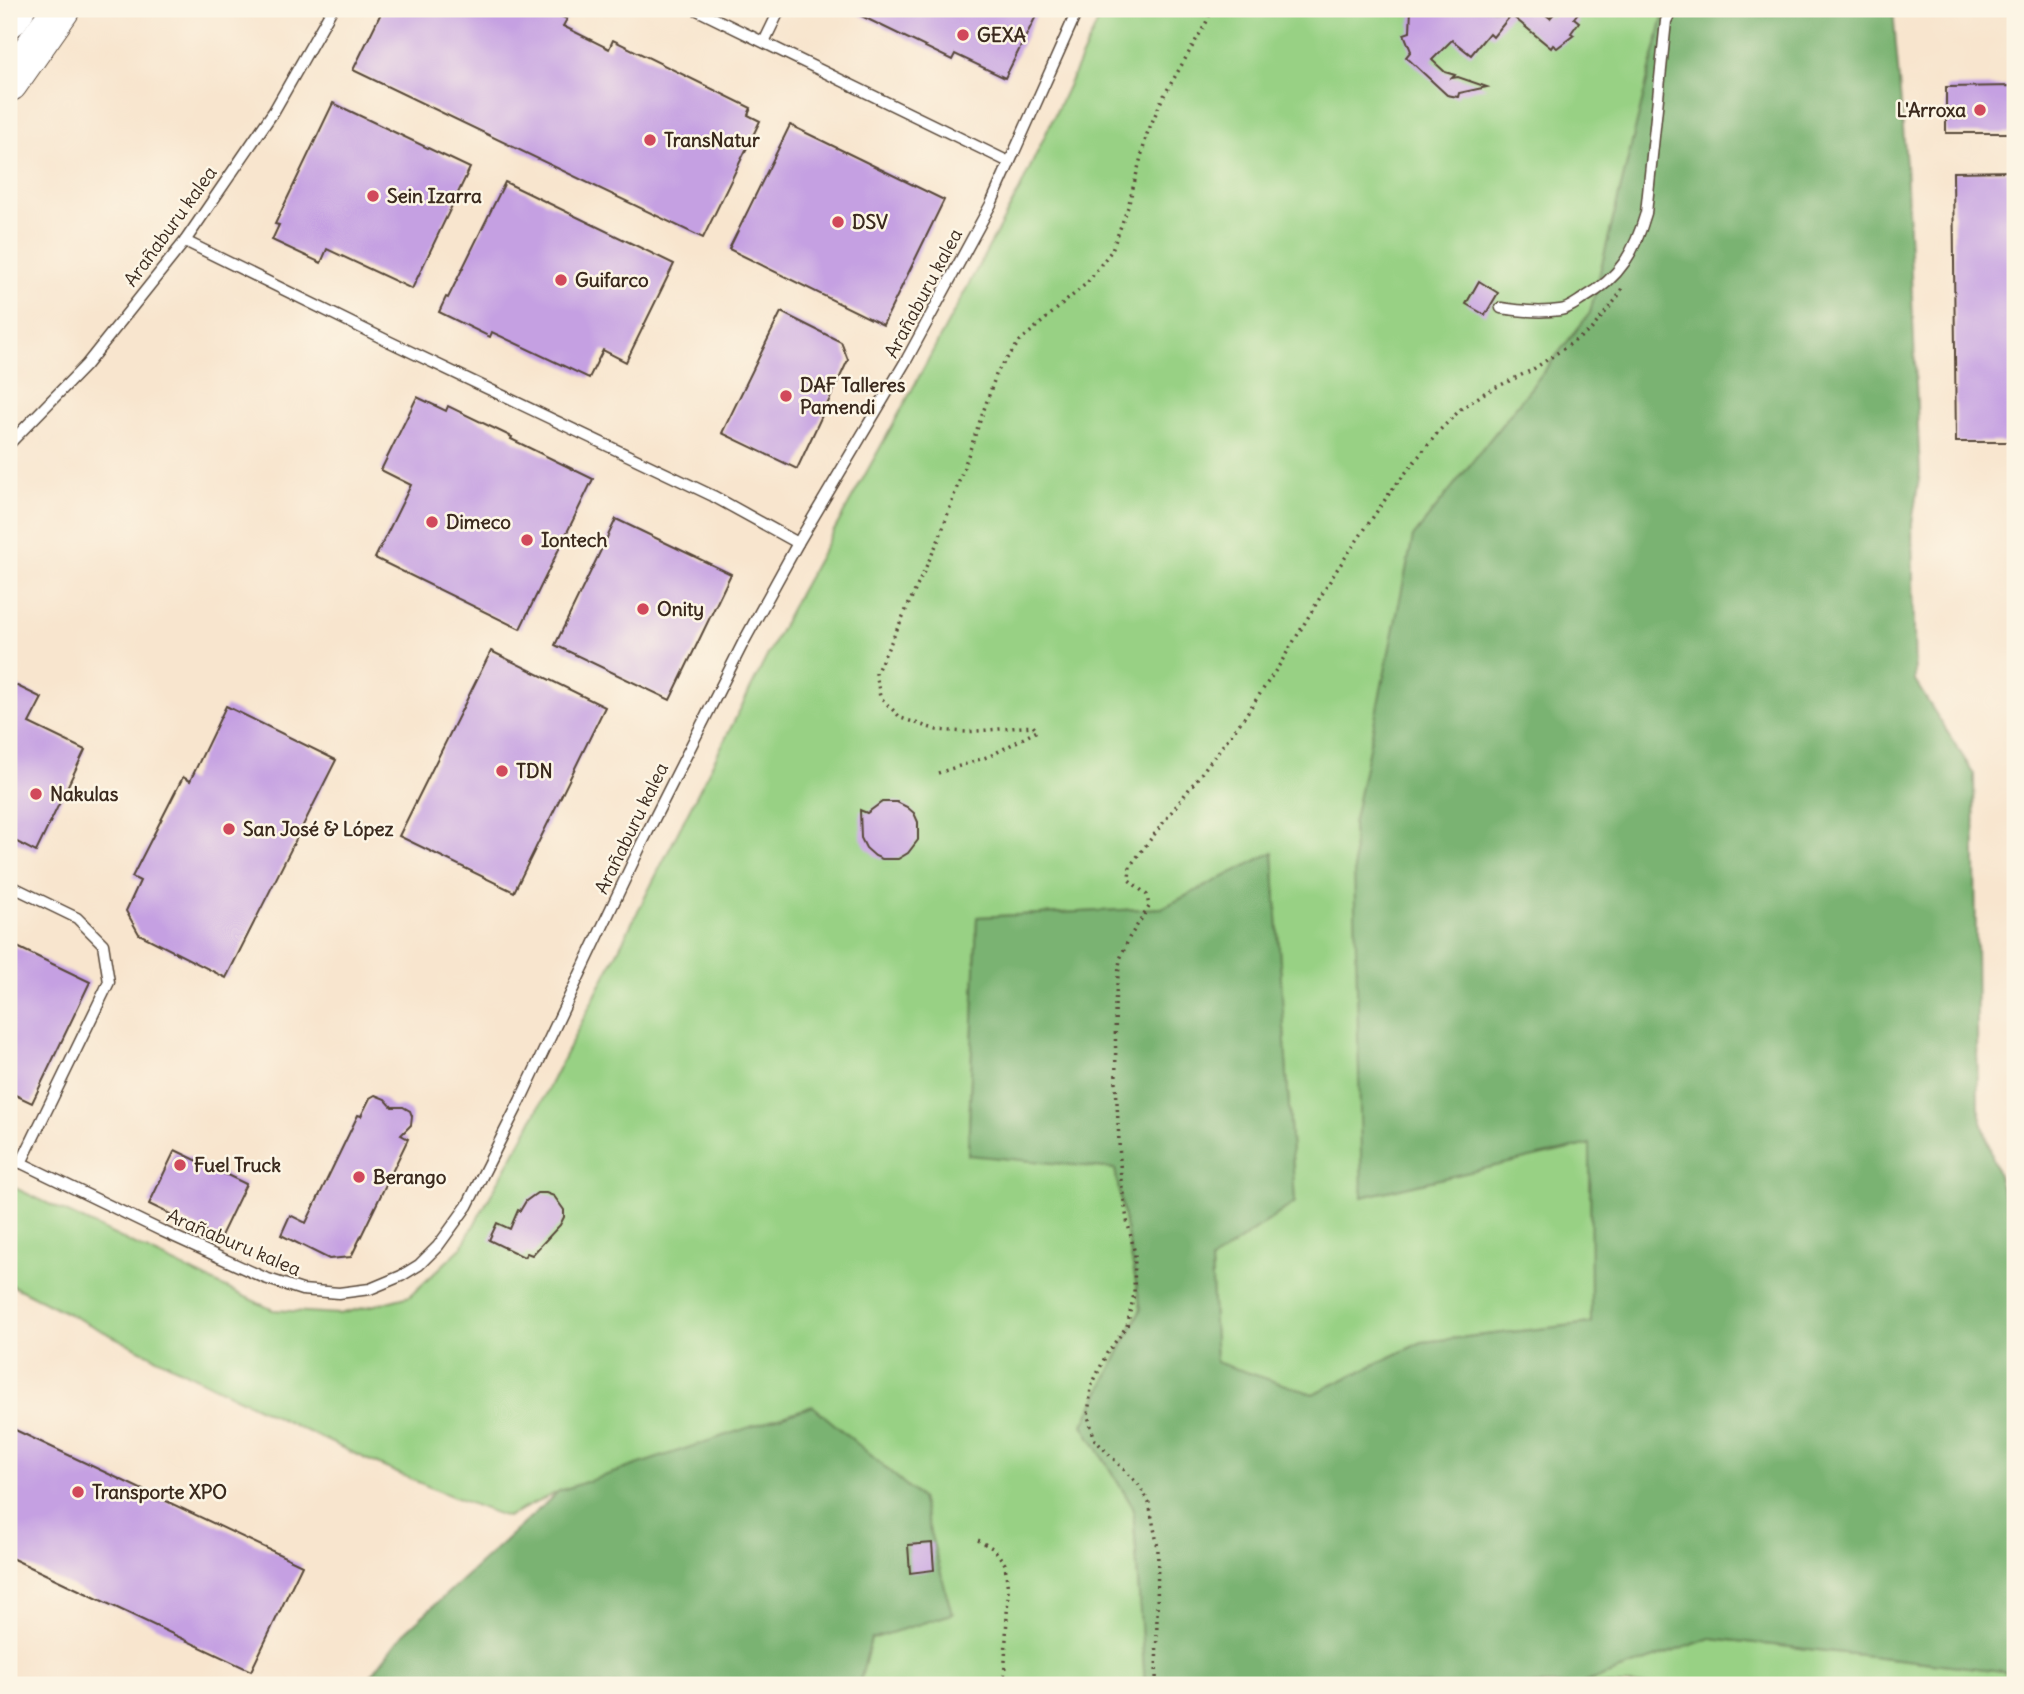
<svg xmlns="http://www.w3.org/2000/svg" width="2024" height="1694" viewBox="0 0 2024 1694" font-family="Delius,sans-serif">
  <rect width="100%" height="100%" fill="#fcf5e5"/>
  <filter id="ink" filterUnits="userSpaceOnUse"><feTurbulence type="fractalNoise" baseFrequency=".0143" numOctaves="2"/><feDisplacementMap in="SourceGraphic" scale="14" xChannelSelector="R" yChannelSelector="G"/><feConvolveMatrix kernelMatrix="1 2 1 2 8 2 1 2 1" color-interpolation-filters="sRGB"/></filter>
  <filter id="wash" filterUnits="userSpaceOnUse"><feTurbulence type="fractalNoise" baseFrequency=".00686" numOctaves="4" result="noise"/><feDisplacementMap in="SourceGraphic" scale="28" xChannelSelector="R" yChannelSelector="G"/><feGaussianBlur stdDeviation="1.57" result="paint"/><feColorMatrix in="noise" values="0 0 0 0 0 0 0 0 0 0 0 0 0 0 0 0 0 1.4 0 .05"/><feComposite in="paint" operator="in"/></filter>
  <g filter="url(#wash)">
    <rect width="100%" height="100%" fill="#f8e5ce"/>
    <g fill="#98d184" stroke="#6a7e51" stroke-width="2">
      <path d="M1104 9H1665L1590 313 1413 537 1362 1197 1590 1144 1592 1323 1422 1342 1313 1394 1216 1363 1211 1261 1295 1202 1273 853 1162 908 977 917 968 1154 1115 1169 1141 1309 1083 1425 1133 1507 1145 1685H859L871 1639 952 1613 559 1491 507 1517C441 1494 378 1465 315 1435 212 1387 111 1335 9 1284V1185L273 1310 340 1314 410 1296 461 1248 524 1136 796 599 901 410 1020 189Z"/>
      <polygon points="1711,1638 2003,1671 2015,1678 2015,1685 1578,1685"/>
    </g>
    <g fill="#7ab372" stroke="#5a6e48" stroke-width="2">
      <polygon points="1665,9 1893,9 1906,164 1920,473 1912,523 1915,681 1974,774 1978,1108 2015,1233 2015,1678 2003,1671 1711,1638 1578,1685 1145,1685 1133,1507 1083,1425 1141,1309 1115,1169 968,1155 977,917 1162,908 1273,852 1295,1202 1211,1261 1216,1362 1313,1394 1422,1342 1591,1323 1590,1144 1362,1197 1353,824 1413,537 1590,313"/>
      <polygon points="813,1406 921,1498 952,1614 871,1639 859,1685 364,1685 403,1634 559,1491"/>
    </g>
    <g id="blocks">
      <g fill="#c5a0e2">
        <polygon points="383,9 545,9 567,19 563,26 609,49 613,40 751,108 748,115 760,121 703,238 353,70"/>
        <polygon points="847,9 1021,9 1036,16 1005,78 955,54 952,60"/>
        <polygon points="1411,9 1539,9 1550,18 1558,9 1581,9 1574,18 1579,22 1571,33 1574,35 1557,48 1553,45 1551,48 1511,15 1493,37 1489,33 1471,55 1452,40 1432,60 1445,72 1455,75 1452,78 1458,77 1487,87 1459,93 1458,97 1447,95 1406,57 1411,51 1404,34 1410,32"/>
        <polygon points="2015,86 2015,133 1946,133 1946,87"/>
        <polygon points="333,103 470,168 412,289 327,249 321,263 272,240 279,225 275,224"/>
        <polygon points="790,125 944,200 883,325 729,249"/>
        <polygon points="2015,171 2015,442 1956,442 1953,172"/>
        <polygon points="505,182 674,264 626,362 603,350 589,378 492,332 490,337 439,312 446,297 448,298"/>
        <polygon points="1479,281 1498,293 1485,315 1466,304"/>
        <polygon points="781,312 841,342 848,360 797,469 722,433"/>
        <polygon points="417,397 446,411 448,406 512,437 511,439 593,479 520,629 375,558 411,485 381,470"/>
        <polygon points="616,519 731,574 670,700 555,645"/>
        <polygon points="491,651 605,707 514,892 399,836"/>
        <polygon points="9,682 42,698 29,723 85,750 36,852 9,838"/>
        <polygon points="226,706 336,760 226,978 139,934 126,911 140,881 132,877 183,777 190,781"/>
        <polygon points="882,802 897,802 907,807 914,813 918,822 918,840 908,853 898,859 882,859 875,856 866,848 861,838 860,810 867,813"/>
        <polygon points="9,943 90,982 32,1103 9,1092"/>
        <polygon points="375,1095 385,1099 392,1107 403,1107 410,1111 412,1116 411,1125 401,1135 408,1139 351,1257 329,1259 281,1235 290,1215 306,1223 358,1115 361,1116 370,1098"/>
        <polygon points="175,1150 246,1184 220,1238 149,1204"/>
        <polygon points="537,1193 546,1193 554,1196 564,1210 564,1217 560,1225 532,1255 527,1253 524,1257 489,1240 497,1223 510,1229 518,1210 520,1211 526,1201"/>
        <polygon points="9,1427 302,1565 251,1671 9,1557"/>
        <polygon points="932,1543 934,1570 910,1573 908,1545"/>
      </g>
    </g>
  </g>
  <g filter="url(#ink)">
    <use href="#blocks" fill-opacity="0" stroke="#574638" stroke-width="2"/>
    <g fill="none" stroke-linecap="round" stroke-linejoin="round">
      <g stroke="#574638" stroke-width="13">
        <g id="service">
          <polyline points="695,9 1009,162"/>
          <polyline points="764,42 780,9"/>
          <polyline points="185,241 388,341 713,496 798,543"/>
          <path d="M1501 308C1520 311 1540 313 1560 310 1569 309 1577 302 1584 298 1620 278 1635 251 1646 213L1666 21 1672 9"/>
          <polyline points="9,444 86,365 185,241 274,111 332,9"/>
          <polyline points="9,885 77,918 103,944 109,982 21,1163"/>
          <polyline points="9,1157 162,1231 265,1278 302,1290 339,1293 370,1289 401,1276 419,1265 438,1246 467,1206 520,1101 642,843 743,643 798,543 907,359 991,204 1078,9"/>
        </g>
      </g>
      <g stroke="#574638" stroke-width="39">
        <g id="motorway">
          <polyline points="9,19 16,9"/>
          <polyline points="9,83 61,9"/>
        </g>
      </g>
      <g stroke="#574638" stroke-width="3.5" stroke-dasharray="2 5" stroke-linecap="butt">
        <polyline points="938,773 990,756 1037,731 1033,726 966,732 937,730 901,718 880,697 876,673 893,638 939,539 997,372 1020,341 1087,283 1112,250 1128,207 1147,134 1162,99 1206,23 1212,9"/>
        <polyline points="978,1540 994,1549 1005,1564 1008,1591 1004,1685"/>
        <polyline points="1156,1685 1158,1548 1149,1503 1139,1485 1095,1440 1088,1416 1091,1387 1107,1353 1127,1326 1134,1294 1135,1254 1127,1220 1121,1181 1116,1083 1115,1002 1120,959 1129,938 1149,907 1147,895 1129,880 1130,866 1243,719 1280,664 1336,571 1391,491 1439,431 1461,409 1486,392 1532,370 1591,330 1617,298 1622,288"/>
      </g>
      <use href="#service" stroke="#fff" stroke-width="10"/>
      <use href="#motorway" stroke="#fff" stroke-width="37"/>
    </g>
  </g>
  <g fill="#d1495b" stroke="#fcf5e5" stroke-width="2.5">
    <circle cx="963" cy="35" r="7"/>
    <circle cx="1980" cy="110" r="7"/>
    <circle cx="650" cy="140" r="7"/>
    <circle cx="373" cy="196" r="7"/>
    <circle cx="838" cy="222" r="7"/>
    <circle cx="561" cy="280" r="7"/>
    <circle cx="786" cy="396" r="7"/>
    <circle cx="432" cy="522" r="7"/>
    <circle cx="527" cy="540" r="7"/>
    <circle cx="643" cy="609" r="7"/>
    <circle cx="502" cy="771" r="7"/>
    <circle cx="36" cy="794" r="7"/>
    <circle cx="229" cy="829" r="7"/>
    <circle cx="180" cy="1165" r="7"/>
    <circle cx="359" cy="1177" r="7"/>
    <circle cx="78" cy="1492" r="7"/>
  </g>
  <g text-anchor="middle" dominant-baseline="central" stroke-width="5" stroke-linejoin="round" paint-order="stroke">
    <g font-size="19" font-weight="bold" fill="#3b2a1e" stroke="#fcf5e5" text-anchor="start">
      <text x="977" y="35">GEXA</text>
      <text x="1966" y="110" text-anchor="end">L'Arroxa</text>
      <text x="664" y="140">TransNatur</text>
      <text x="387" y="196">Sein Izarra</text>
      <text x="852" y="222">DSV</text>
      <text x="575" y="280">Guifarco</text>
      <text x="800" y="385">DAF Talleres<tspan x="800" dy="22">Pamendi</tspan></text>
      <text x="446" y="522">Dimeco</text>
      <text x="541" y="540">Iontech</text>
      <text x="657" y="609">Onity</text>
      <text x="516" y="771">TDN</text>
      <text x="50" y="794">Nakulas</text>
      <text x="243" y="829">San José &amp; López</text>
      <text x="194" y="1165">Fuel Truck</text>
      <text x="373" y="1177">Berango</text>
      <text x="92" y="1492">Transporte XPO</text>
    </g>
    <g font-size="19" fill="#3b2a1e" stroke="#fcf5e5">
      <text transform="translate(170 226) rotate(-54)">Arañaburu kalea</text>
      <text transform="translate(923 293) rotate(-62)">Arañaburu kalea</text>
      <text transform="translate(631 828) rotate(-64)">Arañaburu kalea</text>
      <text transform="translate(234 1242) rotate(23)">Arañaburu kalea</text>
    </g>
  </g>
  <rect width="2024" height="1694" fill="none" stroke="#fcf5e5" stroke-width="35"/>
</svg>
